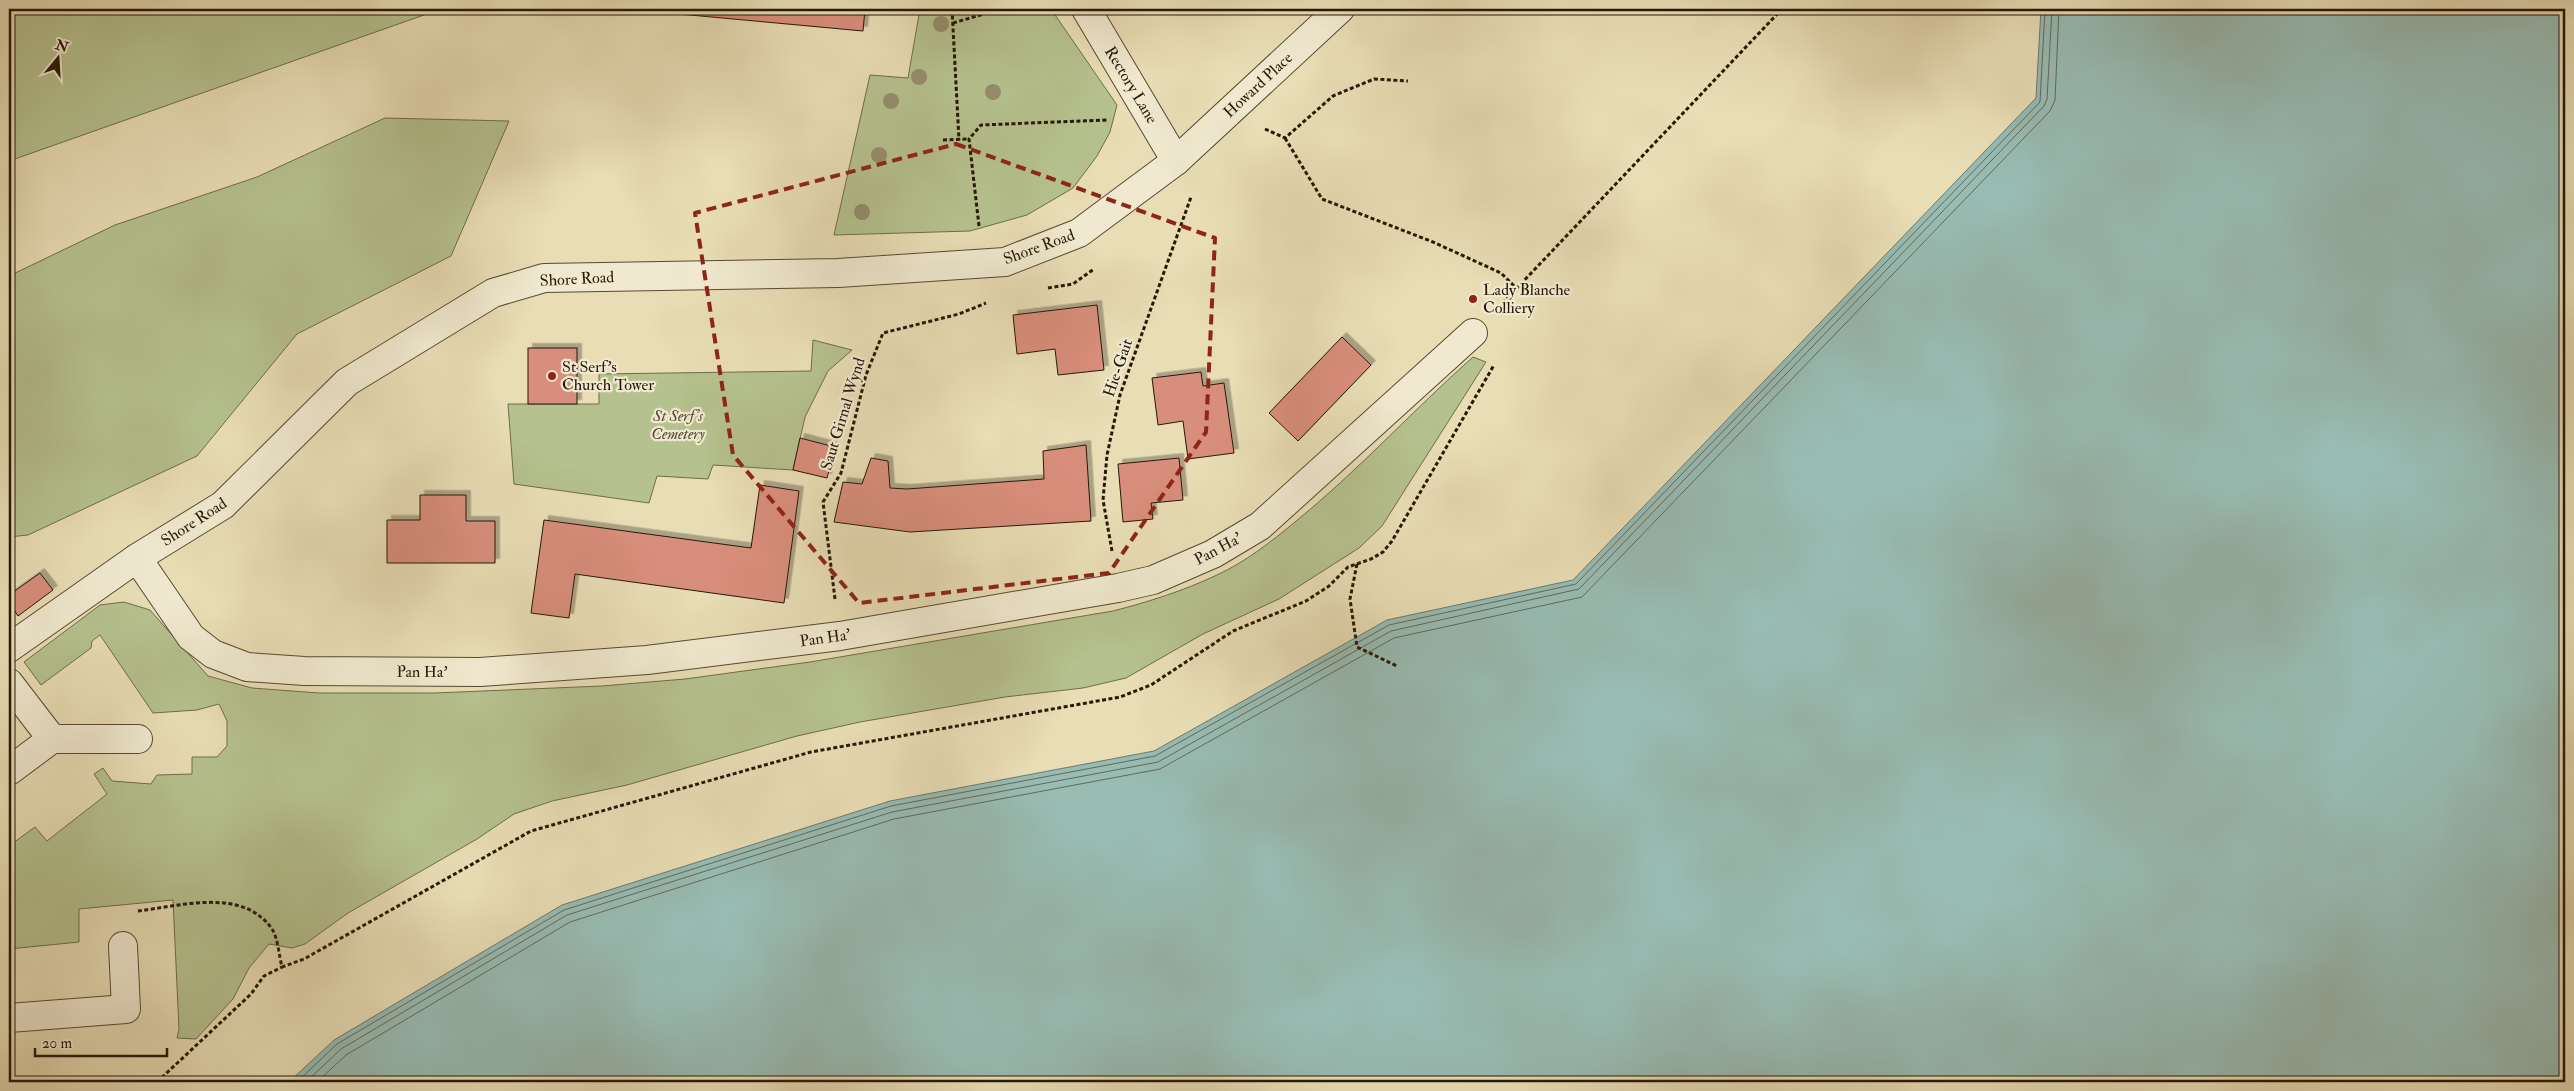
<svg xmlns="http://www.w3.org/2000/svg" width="2574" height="1091" viewBox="0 0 2574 1091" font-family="'IM FELL Double Pica',serif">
  <defs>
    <filter id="shadow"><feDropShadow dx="4.5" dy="-4.5" stdDeviation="0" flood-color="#0004"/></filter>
  </defs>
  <rect width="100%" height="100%" fill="#e8ddb5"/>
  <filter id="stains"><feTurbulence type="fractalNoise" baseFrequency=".004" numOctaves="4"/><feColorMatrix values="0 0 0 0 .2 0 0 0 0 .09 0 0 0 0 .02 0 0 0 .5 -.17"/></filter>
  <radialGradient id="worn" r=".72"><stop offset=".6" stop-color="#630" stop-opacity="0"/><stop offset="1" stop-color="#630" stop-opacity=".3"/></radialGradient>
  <g fill="#b5c18e" stroke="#6e6c4a">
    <polygon points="9,9 441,9 9,161"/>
    <polygon points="920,9 1051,9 1117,105 1110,132 1097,156 1073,188 1027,215 970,231 834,235 870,75 908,78"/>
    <polygon points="385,118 509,121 451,256 297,334 197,456 28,535 9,537 9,276 115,225 257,177"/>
    <polygon points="813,340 852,350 828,371 805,417 793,470 713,465 708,479 657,476 649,503 514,484 508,404 599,404 599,374 811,371"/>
    <path d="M1473 357 1486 362 1382 526 1359 548 1279 599 1203 634 1126 678 1083 688 1005 697 860 722 797 736 627 785 552 801 514 814 477 839 348 913 305 944 292 948 269 944 249 968 233 999 196 1039 177 1038 179 1029 173 900 79 909V942L9 949V846L35 827 47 841 107 794 94 774 103 768 112 781 151 784 157 775 192 774V757H217L227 746V721L219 704 197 710 153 713 100 635 92 641 91 648 41 685 24 662 100 605 124 602 150 610 208 676 252 688 319 693H435L602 686 685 679 810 662 1113 611C1148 602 1183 591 1217 575 1245 562 1271 542 1295 522 1358 471 1412 411 1473 357Z"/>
  </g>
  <polygon fill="#98bbb2" stroke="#6a7a6e" points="2041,9 2565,9 2565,1082 289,1082 334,1040 562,905 890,801 1154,751 1387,620 1573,580 2036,98"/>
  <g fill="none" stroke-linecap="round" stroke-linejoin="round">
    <g stroke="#5f6a5c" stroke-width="1">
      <polyline points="297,1082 337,1044 564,910 891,806 1155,756 1389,625 1576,584 2040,102 2045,9"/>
      <polyline points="306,1082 341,1049 567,915 892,812 1158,762 1391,631 1579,589 2044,106 2047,99 2052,9"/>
      <polyline points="317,1082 346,1055 570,922 894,819 1160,769 1394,638 1582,597 2050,111 2055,100 2059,9"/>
    </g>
  </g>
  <g fill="#d88e7c" stroke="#261807" filter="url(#shadow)">
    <polygon points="625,9 865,9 863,31"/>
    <polygon points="1097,305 1104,370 1058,375 1055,349 1017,354 1013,315"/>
    <polygon points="1342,337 1371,365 1298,441 1269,413"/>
    <rect x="528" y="348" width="49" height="56"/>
    <polygon points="1201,372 1203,386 1224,383 1234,453 1188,459 1183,421 1158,425 1152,378"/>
    <polygon points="800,438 835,447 827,478 793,470"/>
    <polygon points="1086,445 1091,521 910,532 834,522 843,482 862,484 871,458 888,461 890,488 907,489 1044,479 1043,451"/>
    <polygon points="1179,458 1183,500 1151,503 1153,519 1123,522 1118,464"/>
    <polygon points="760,485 799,491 784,603 575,574 569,618 531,613 544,520 751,548"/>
    <polygon points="420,495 466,495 466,521 495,521 495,563 387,563 387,520 420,520"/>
    <polygon points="40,573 53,590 18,616 9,602 9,595"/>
  </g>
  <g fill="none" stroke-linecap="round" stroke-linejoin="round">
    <g stroke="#564932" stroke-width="30">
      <g id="minor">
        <polyline points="1086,9 1176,161"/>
        <polyline points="137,558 191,637 213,654 247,667 304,671 480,672 647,660 840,636 1118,588 1153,580 1213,554 1260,526 1473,333"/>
        <polyline points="9,648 137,558 223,505 347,382 493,293 544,278 838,273 1005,262 1079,233 1176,161 1340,9"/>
        <polyline points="9,683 52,739 9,771"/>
        <polyline points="52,739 138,739"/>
        <polyline points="9,1018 126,1009 123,946"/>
      </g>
    </g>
    <g stroke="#261807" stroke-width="3" stroke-dasharray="4 2.5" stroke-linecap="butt">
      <polyline points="952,9 959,140"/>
      <polyline points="953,23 1001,9"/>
      <polyline points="1265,129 1285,138 1333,96 1374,79 1408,81"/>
      <polyline points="1285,138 1322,199 1433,242 1501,273 1516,288"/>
      <polyline points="943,140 969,139"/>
      <polyline points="979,226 969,139 981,125 1107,120"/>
      <polyline points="1048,288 1073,284 1094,269"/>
      <polyline points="1498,308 1782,9"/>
      <polyline points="1112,551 1103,500 1107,455 1120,395 1191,197"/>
      <polyline points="1357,564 1350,599 1357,647 1397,666"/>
      <polyline points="835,599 823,502 841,473 866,375 883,333 959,314 986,303"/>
      <path d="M138 911C180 906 243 887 272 929 278 938 279 956 282 967L304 959 531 831 811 752 1120 697 1151 685 1233 631 1306 601 1329 586 1348 567 1371 559 1383 552 1392 541 1494 365"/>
      <polyline points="157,1082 251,994 264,976 282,967"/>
    </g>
    <use href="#minor" stroke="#f0e9cf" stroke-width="28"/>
  </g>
  <g fill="#958d6c">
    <circle cx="941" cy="24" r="8"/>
    <circle cx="919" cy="77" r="8"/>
    <circle cx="993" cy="92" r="8"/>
    <circle cx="891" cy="101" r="8"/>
    <circle cx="879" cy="155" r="8"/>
    <circle cx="862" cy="212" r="8"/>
  </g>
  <path fill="none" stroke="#8f2418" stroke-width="4" stroke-dasharray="10 6" stroke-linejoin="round" d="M956 144 1215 238 1206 432 1109 573 859 603 733 455 695 213Z"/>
  <g fill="#8f2418" stroke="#f0e9cf" stroke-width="2">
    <circle cx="1473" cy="299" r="5"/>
    <circle cx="552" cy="376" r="5"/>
  </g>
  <g text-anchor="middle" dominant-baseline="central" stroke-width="4.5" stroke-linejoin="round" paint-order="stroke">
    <g font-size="16" fill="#261807" stroke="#f0e9cf">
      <text transform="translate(1131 85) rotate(59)">Rectory Lane</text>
      <text transform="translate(1258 85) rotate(-43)">Howard Place</text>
      <text transform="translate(1039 247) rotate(-20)">Shore Road</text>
      <text transform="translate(577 279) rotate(-3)">Shore Road</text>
      <text transform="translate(1118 368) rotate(-71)">Hie-Gait</text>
      <text transform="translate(843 414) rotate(-73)">Saut Girnal Wynd</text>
      <text transform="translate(194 522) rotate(-33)">Shore Road</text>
      <text transform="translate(1218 549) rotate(-28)">Pan Ha'</text>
      <text transform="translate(825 638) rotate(-8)">Pan Ha'</text>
      <text x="422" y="672">Pan Ha'</text>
    </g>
    <g font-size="16" fill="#261807" stroke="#f0e9cf" text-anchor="start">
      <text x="1483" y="290">Lady Blanche<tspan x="1483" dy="18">Colliery</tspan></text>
      <text x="562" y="367">St Serf's<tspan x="562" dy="18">Church Tower</tspan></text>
    </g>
    <g font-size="16" font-style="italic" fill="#514b30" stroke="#f0e9cf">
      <text x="678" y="416">St Serf's<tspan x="678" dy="18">Cemetery</tspan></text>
    </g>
  </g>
  <rect width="2574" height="1091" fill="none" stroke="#e8ddb5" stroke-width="30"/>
  <rect x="10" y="10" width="2554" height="1071" fill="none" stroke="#261807" stroke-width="2.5"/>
  <rect x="15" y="15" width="2544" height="1061" fill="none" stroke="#261807"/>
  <g transform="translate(58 58) rotate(18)" stroke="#f0e9cf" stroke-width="4" paint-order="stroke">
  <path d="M0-4L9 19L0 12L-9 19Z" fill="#261807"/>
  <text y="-8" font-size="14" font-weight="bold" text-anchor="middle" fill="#261807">N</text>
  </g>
  <path d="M35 1048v8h132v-8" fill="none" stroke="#261807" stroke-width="2.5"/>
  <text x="42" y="1048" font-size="15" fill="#261807" stroke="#f0e9cf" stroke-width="4" paint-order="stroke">20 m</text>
  <rect width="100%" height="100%" filter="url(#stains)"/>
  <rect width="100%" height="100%" fill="url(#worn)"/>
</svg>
